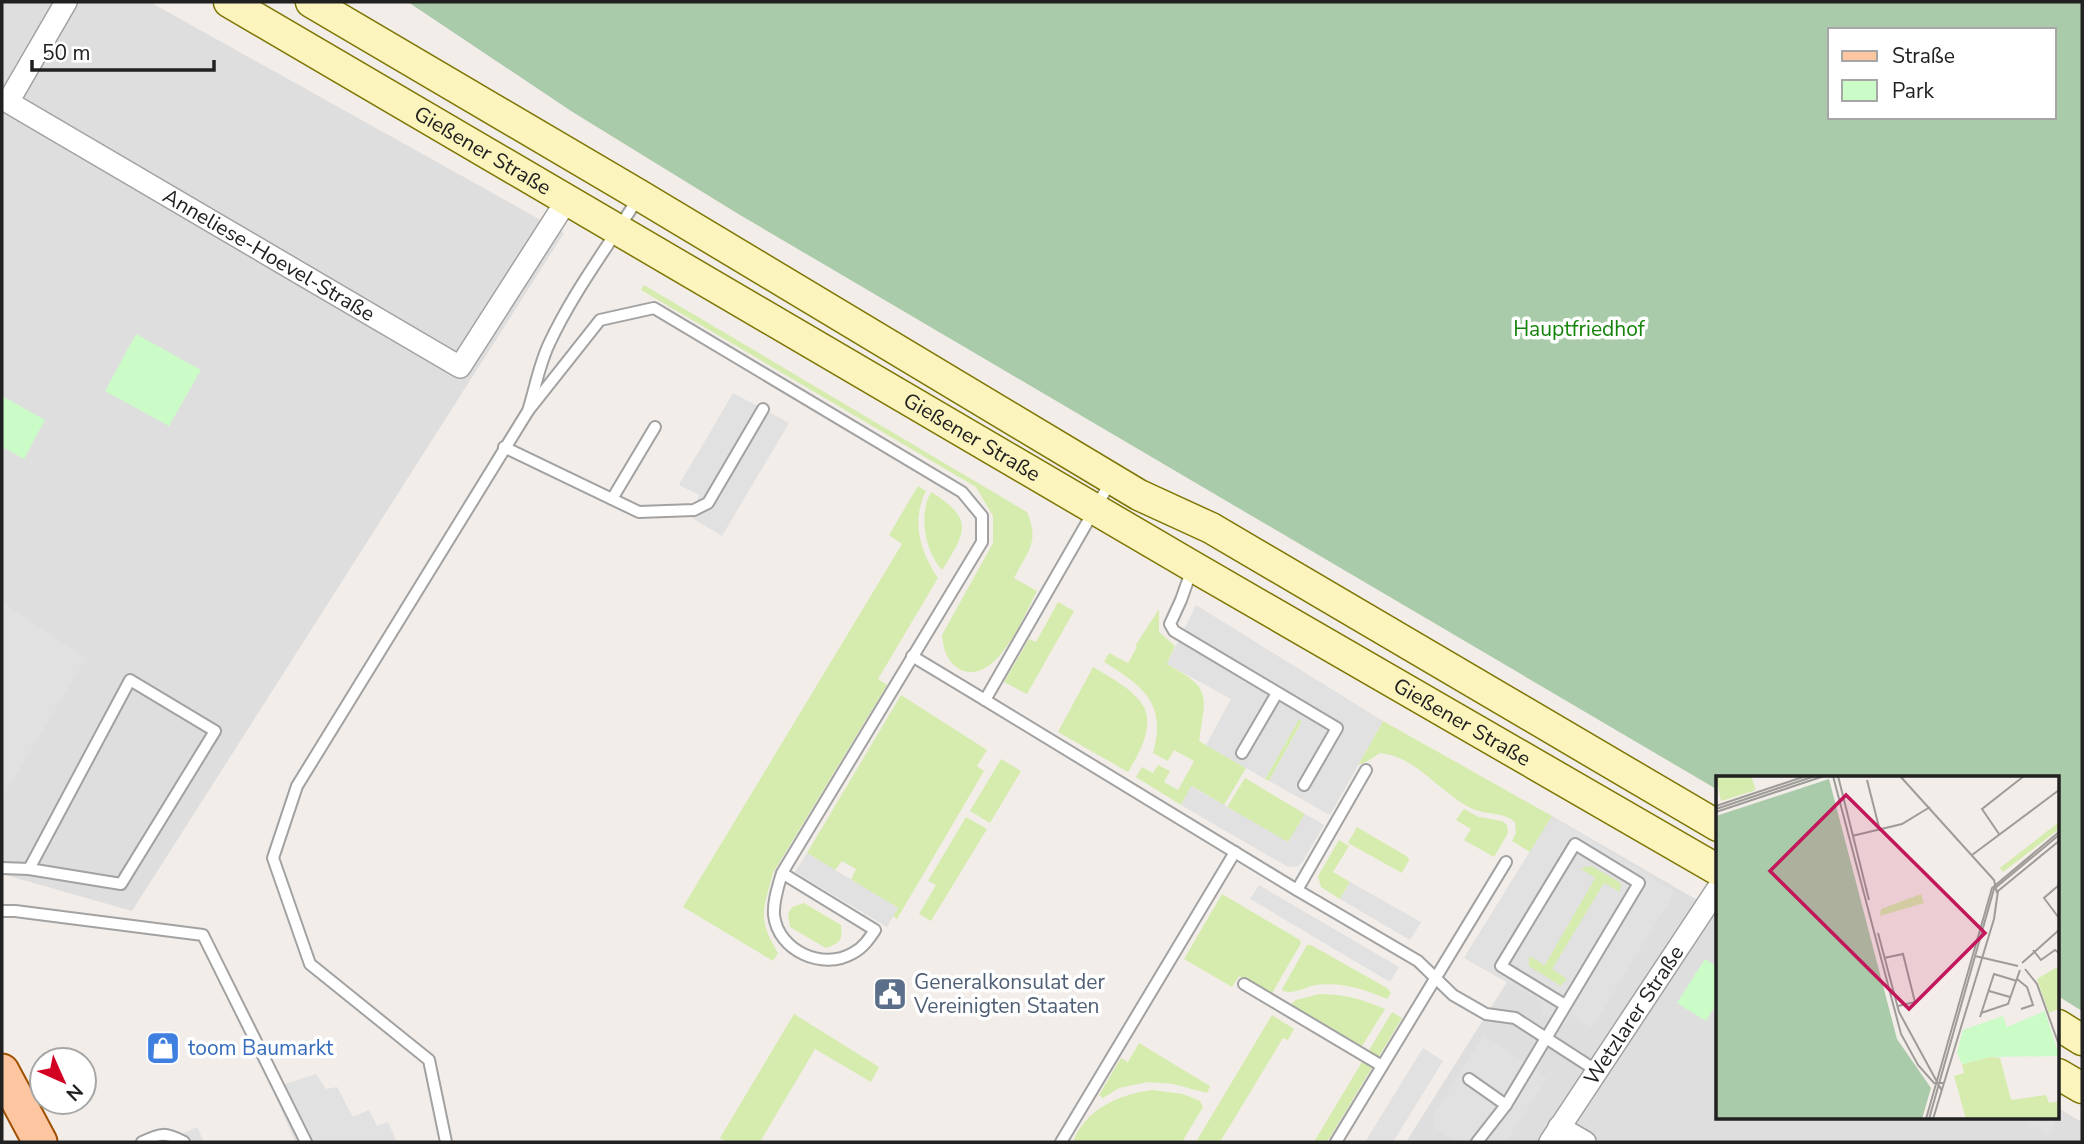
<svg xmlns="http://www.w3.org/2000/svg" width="2084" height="1144" viewBox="0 0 2084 1144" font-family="'Nunito Sans',sans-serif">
  <rect width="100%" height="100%" fill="#f2ede8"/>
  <g fill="#dfdede">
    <polygon points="2,2 150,2 564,233 132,911 2,874"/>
    <polygon points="1552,816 1718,912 1718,1118 2058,1118 2058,1108 2082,1122 2082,1142 1406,1142 1507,982 1464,958"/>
  </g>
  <g fill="#d6ecae">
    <path d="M644 285 1027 512C1040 542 1028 551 1014 578L1037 591C1024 615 996 688 959 669 947 662 943 648 942 635L993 543V516L976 487 641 290Z"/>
    <path d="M918 486 926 491C911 521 920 552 938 578L878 679 887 685 773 873C763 911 757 918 778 953L773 961 683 907 902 544 889 535Z"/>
    <path d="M931 492C975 519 966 532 942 570 925 551 918 515 931 492Z"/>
    <polygon points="1058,602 1074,611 1027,694 1004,682 1029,639 1036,642"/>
    <path d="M1159 609V632L1175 646 1167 664C1212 689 1206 693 1199 741L1246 768 1224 805 1192 786 1181 805 1136 777 1142 767 1153 773 1158 765 1170 771 1164 782 1178 790 1194 761 1174 750 1168 761 1153 753C1167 703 1143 686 1104 662L1109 653 1128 663 1137 647 1135 646Z"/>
    <path d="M1093 667C1148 699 1164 712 1128 772L1058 732Z"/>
    <polygon points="901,695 987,750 977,766 984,771 897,919 893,916 898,908 851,880 856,869 842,861 835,870 807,853"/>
    <polygon points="1299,719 1302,721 1269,781 1265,779"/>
    <path d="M1383 721 1552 816 1530 852 1512 841 1516 833 1515 822C1503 812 1487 815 1473 809 1440 794 1418 757 1380 753L1366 762 1358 765Z"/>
    <polygon points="1001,759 1021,771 990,823 970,811"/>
    <polygon points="1245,778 1305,814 1288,843 1227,807"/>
    <polygon points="1464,809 1479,817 1502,821 1507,825 1508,833 1494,857 1464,840 1471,829 1456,820"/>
    <polygon points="966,817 987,829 931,921 919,914 936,885 928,881"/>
    <polygon points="1357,827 1408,857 1409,860 1402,873 1348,843"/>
    <polygon points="1339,840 1349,846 1333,872 1350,882 1340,899 1321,887 1318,876"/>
    <polygon points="1592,866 1621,883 1620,893 1604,884 1553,969 1568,979 1561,986 1529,966 1529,955 1544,965 1595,878 1579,868"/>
    <polygon points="1222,894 1300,940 1301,943 1271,995 1239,976 1232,987 1184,959"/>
    <path d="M804 903 841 925C843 940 840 943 826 948L790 927 788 914 792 907Z"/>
    <path d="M1307 945H1311L1387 988 1391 993 1387 999C1363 989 1342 982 1316 985 1305 987 1293 995 1283 991L1282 989Z"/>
    <path d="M1319 994C1344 994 1362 999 1385 1009L1362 1046 1289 1006 1296 1000Z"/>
    <polygon points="1392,1012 1402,1018 1327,1142 1314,1142"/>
    <polygon points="794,1014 879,1067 871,1082 815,1049 760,1142 727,1142 720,1138"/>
    <polygon points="1272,1015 1294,1029 1288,1040 1283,1038 1220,1142 1196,1142"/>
    <polygon points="1139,1043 1210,1086 1207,1093 1173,1084 1148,1082 1119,1088 1103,1098 1099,1095 1121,1058 1128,1062"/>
    <path d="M1152 1090 1183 1094 1200 1101 1203 1107 1182 1142H1073C1085 1109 1120 1094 1152 1090Z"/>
  </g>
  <path fill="#a9cba9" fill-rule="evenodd" d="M408 2H2082V1011L2058 996V778H1718V790L740 215 571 111ZM1830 30H2054V117H1830Z"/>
  <g fill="#cbfbc6">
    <polygon points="136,334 201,370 169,426 105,391"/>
    <polygon points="2,396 45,420 24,459 2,447"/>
    <polygon points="1705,959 1718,967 1718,1001 1706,1021 1677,1003"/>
  </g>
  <g fill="#e1e1e1" fill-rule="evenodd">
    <polygon points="733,393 789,423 722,536 692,518 699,495 679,485"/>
    <polygon points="2,602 86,658 2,798"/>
    <polygon points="1196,605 1383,721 1330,815 1269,781 1302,722 1299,719 1265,779 1206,745 1231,699 1167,664"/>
    <polygon points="1191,786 1288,842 1305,814 1324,825 1303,861 1298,866 1288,867 1181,805"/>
    <path d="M1552 816 1675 892 1592 1027 1571 1015 1564 1025 1543 1014 1542 1002 1464 958ZM1592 866 1621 883 1620 892 1604 883 1552 969 1567 979 1560 986 1529 967V956L1545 965 1595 878 1580 868Z"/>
    <polygon points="807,853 898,908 887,927 795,872"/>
    <polygon points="1350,882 1421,922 1410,940 1340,899"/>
    <polygon points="1259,885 1399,967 1390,982 1250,899"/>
    <polygon points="1484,1035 1547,1078 1506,1142 1455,1142 1435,1128 1434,1114"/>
    <polygon points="1423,1048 1443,1061 1393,1142 1365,1142"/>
    <polygon points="316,1074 326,1089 337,1087 353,1117 369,1110 377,1126 388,1122 397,1142 295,1142 272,1088"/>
    <polygon points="2020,1118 2057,1118 2050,1136"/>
    <polygon points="197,1127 204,1142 165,1142"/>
  </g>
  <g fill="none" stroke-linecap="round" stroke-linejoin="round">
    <g stroke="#a2a2a2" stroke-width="14">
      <g id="lane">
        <path d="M528 411 600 320 654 308 962 492 982 516V542L782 873C778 887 773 901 774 915 778 951 823 971 853 953 863 948 869 939 875 930L782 873"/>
        <polyline points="504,447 639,512 694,510 708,503 763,409"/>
        <polyline points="1111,481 985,700 1297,890 1418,961 1453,995 1486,1014 1515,1018 1597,1071"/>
        <polyline points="612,499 655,427"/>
        <polyline points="1192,569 1181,600 1170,624 1174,631 1337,728 1304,785"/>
        <polyline points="912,656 985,700"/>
        <polyline points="1242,753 1277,693"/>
        <polyline points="2,868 29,869 121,884 215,731 130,680 29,869"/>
        <polyline points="1297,890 1366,770"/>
        <polyline points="2,911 15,911 203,935 306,1142"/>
        <polyline points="1244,984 1382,1066"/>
        <polyline points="1469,1079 1506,1105"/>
        <path d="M142 1142C161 1133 165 1132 184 1142"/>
        <path d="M446 1142 429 1060 310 964 273 858 297 786 528 411C535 389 539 365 549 344 573 292 608 247 638 198"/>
        <polyline points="1061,1142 1235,852"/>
        <polyline points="1336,1142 1506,862"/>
        <polyline points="1477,1142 1506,1105 1639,883 1575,844 1501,966 1565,1005"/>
      </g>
    </g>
    <g stroke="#a2a2a2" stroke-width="24">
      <g id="street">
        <path id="s1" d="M66 2 8 102 460 367 567 200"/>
        <polyline points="1559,1127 1585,1142"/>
        <path id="s2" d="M1550 1142 1718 888"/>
      </g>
    </g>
    <g stroke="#7d7603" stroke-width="33">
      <g id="secondary">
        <path id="s3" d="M229 2 1192 566 1718 870"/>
        <polyline points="311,2 639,195 1139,495 1211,528 1718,826"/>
        <polyline points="2058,1025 2082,1040"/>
        <polyline points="2058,1074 2082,1088"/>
      </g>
    </g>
    <g stroke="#9f5000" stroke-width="37">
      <polyline id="primary" points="2,1071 40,1142"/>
    </g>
    <use href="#lane" stroke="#fff" stroke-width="10"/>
    <use href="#street" stroke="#fff" stroke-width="21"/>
    <use href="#secondary" stroke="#fbf4bd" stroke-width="30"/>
    <use href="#primary" stroke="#fdc6a1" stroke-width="33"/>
  </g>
  <defs>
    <g id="civic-square" transform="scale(1.75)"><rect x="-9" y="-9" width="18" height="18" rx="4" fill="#5c6f8a" stroke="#fff"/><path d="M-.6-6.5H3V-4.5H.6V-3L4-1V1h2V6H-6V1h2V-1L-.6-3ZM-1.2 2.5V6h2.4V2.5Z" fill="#fff"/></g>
    <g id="shop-square" transform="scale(1.75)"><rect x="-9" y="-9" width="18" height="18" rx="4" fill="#3f7fe0" stroke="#fff"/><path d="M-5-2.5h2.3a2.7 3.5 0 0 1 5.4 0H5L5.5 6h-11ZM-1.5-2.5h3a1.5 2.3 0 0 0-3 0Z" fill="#fff"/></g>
  </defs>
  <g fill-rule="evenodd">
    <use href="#civic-square" x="890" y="994"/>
    <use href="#shop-square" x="163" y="1048"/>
  </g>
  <g text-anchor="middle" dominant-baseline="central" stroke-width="7" stroke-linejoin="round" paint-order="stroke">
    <g font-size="21" fill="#212121" stroke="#fff">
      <text stroke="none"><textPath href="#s3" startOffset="294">Gießener Straße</textPath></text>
      <text stroke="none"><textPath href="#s1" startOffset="418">Anneliese-Hoevel-Straße</textPath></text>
      <text stroke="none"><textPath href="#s3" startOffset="861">Gießener Straße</textPath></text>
      <text stroke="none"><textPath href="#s3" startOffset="1428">Gießener Straße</textPath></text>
      <text stroke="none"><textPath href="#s2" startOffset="152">Wetzlarer Straße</textPath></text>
    </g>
    <g font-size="21" fill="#14840a" stroke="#fff">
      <text x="1579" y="329">Hauptfriedhof</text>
    </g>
    <g font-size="21" fill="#4e5e75" stroke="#fff" text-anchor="start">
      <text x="914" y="982">Generalkonsulat der<tspan x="914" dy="24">Vereinigten Staaten</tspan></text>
    </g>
    <g font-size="21" fill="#366cbe" stroke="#fff" text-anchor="start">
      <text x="188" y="1048">toom Baumarkt</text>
    </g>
  </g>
  <g transform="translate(1716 776)">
    <rect width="343" height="343" fill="#f2ede8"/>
    <path d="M0 0H35L40 14 5 25ZM343 46V53L287 96 284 92ZM205 118 208 127 164 140 165 133ZM343 190V233L333 237 321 203ZM274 281 284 282 295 324 330 319 333 327 343 325V343H250L238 300 248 297 246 288Z" fill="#d6ecae"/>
    <path d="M113 3 181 263 215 312 206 343H0V40Z" fill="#a9cba9"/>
    <path d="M329 235 343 280 274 281 246 288 241 276 247 254 287 240 291 251Z" fill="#cbfbc6"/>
    <path fill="none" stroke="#9e9b98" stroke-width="2" d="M117 0 185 258 202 289 218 307H228M122 0 153 124M184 0 278 104 281 117M151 4 164 55M0 30 90 0M0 33 99 0M0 36 108 0M283 58 266 33 308 0M136 60 186 48 214 31M256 79 343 14M343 109 328 122 343 142M162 157 183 236 226 315M317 174 325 184 339 174 343 177M259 180 302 190M168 182 187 178 199 226 182 230M306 187 343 154M309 193 321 208 343 269M301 203 311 211 317 229 305 233M273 215 294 221M265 237 292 228 304 194M264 241 278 198 301 205M210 343 276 112 343 56M213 343 278 113 343 59M217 343 278 143 282 115 343 65"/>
    <path fill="#c2185b" fill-opacity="0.15" stroke="#c2185b" stroke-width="3.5" d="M130 19 269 157 193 233 54 95Z"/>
    <rect width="343" height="343" fill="none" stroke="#212121" stroke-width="3.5"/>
  </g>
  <rect width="2084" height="1144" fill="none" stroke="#212121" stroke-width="7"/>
  <rect x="1828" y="28" width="228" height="91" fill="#ffffff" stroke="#a6a6a6" stroke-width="2"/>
  <rect x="1842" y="51" width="35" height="10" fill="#fdc6a1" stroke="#a6a6a6" stroke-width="2"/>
  <text x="1892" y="63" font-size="21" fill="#212121">Straße</text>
  <rect x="1842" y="80" width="35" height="21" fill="#cbfbc6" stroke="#a6a6a6" stroke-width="2"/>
  <text x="1892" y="98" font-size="21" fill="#212121">Park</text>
  <g transform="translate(63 1081) rotate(135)"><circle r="33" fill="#ffffff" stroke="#a6a6a6" stroke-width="2"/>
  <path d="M0-5L12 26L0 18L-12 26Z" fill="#d30023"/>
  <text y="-10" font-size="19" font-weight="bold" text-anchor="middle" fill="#212121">N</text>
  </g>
  <path d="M32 60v10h182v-10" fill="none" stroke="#212121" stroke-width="3.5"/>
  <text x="42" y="60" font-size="21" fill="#212121" stroke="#ffffff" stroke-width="5" paint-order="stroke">50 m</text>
</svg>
